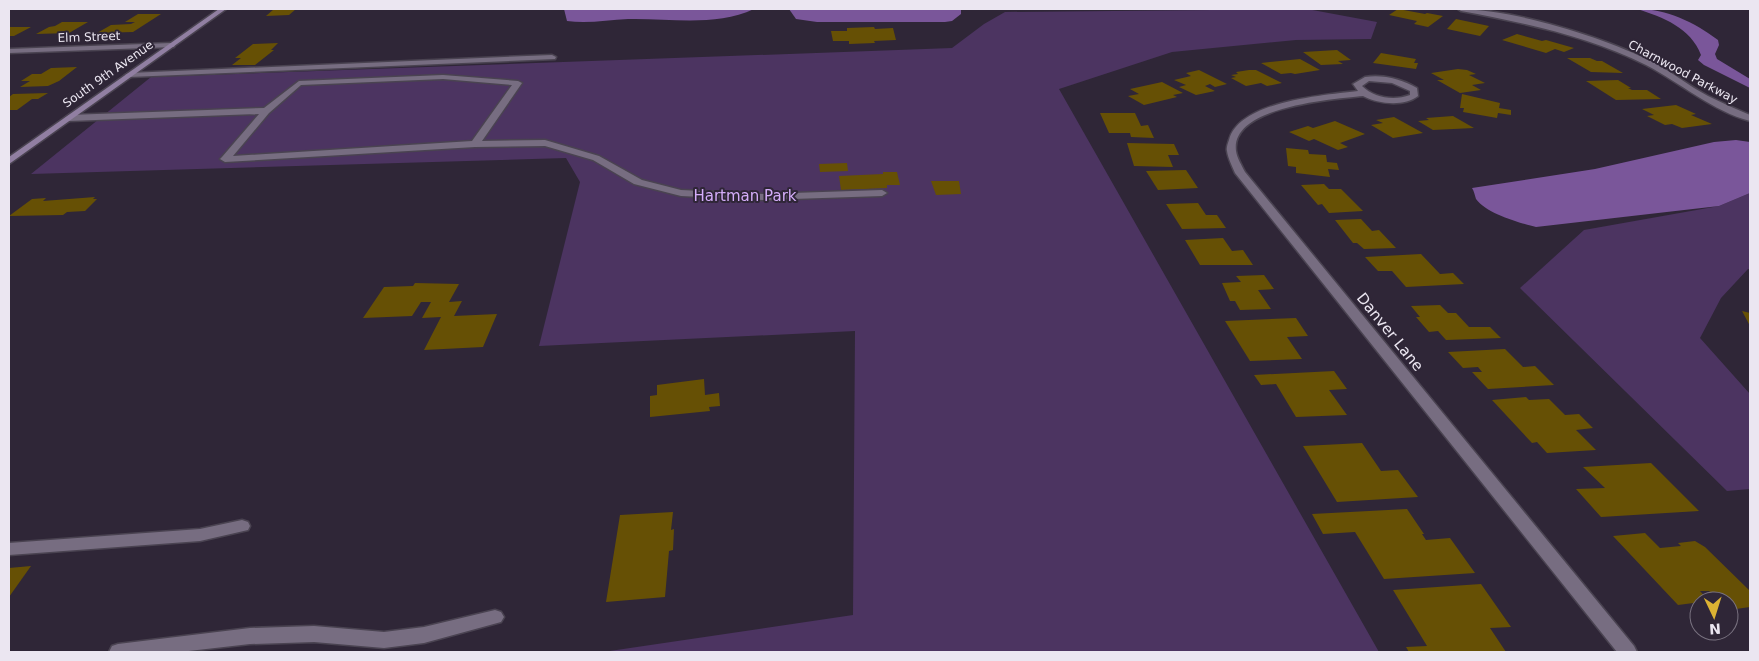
<svg xmlns="http://www.w3.org/2000/svg" width="1759" height="661" viewBox="0 0 1759 661" font-family="'DejaVu Sans',sans-serif">
  <rect width="100%" height="100%" fill="#2f2637"/>
  <g fill="#4c3461">
    <polygon points="1212,9 1307,9 1377,22 1371,39 1296,40 1172,52 1059,89 1379,652 603,652 853,615 855,331 539,346 580,182 566,158 31,174 151,77 952,48 984,24 1005,12 1212,10"/>
    <polygon points="1750,193 1750,269 1748,269 1721,298 1700,338 1750,394 1750,489 1727,491 1520,288 1584,230 1719,206"/>
  </g>
  <g fill="#7a569a">
    <path d="M564 9H754C715 27 670 18 628 19 608 20 587 24 567 21Z"/>
    <polygon points="789,9 961,9 961,14 952,21 945,22 817,22 796,19"/>
    <path d="M1637 9C1667 9 1694 22 1718 40L1719 45 1715 54 1717 59 1750 79V88L1704 65 1698 60 1701 55C1691 28 1663 17 1637 9Z"/>
    <path d="M1736 140 1750 142V193L1719 206 1536 227C1520 223 1487 214 1476 199 1475 196 1474 191 1472 188L1595 169 1714 142Z"/>
  </g>
  <g fill="#665005">
    <polygon points="274,9 296,9 289,15 266,16"/>
    <polygon points="1398,9 1425,14 1427,13 1443,16 1428,27 1414,24 1417,21 1389,15"/>
    <polygon points="138,14 161,14 133,32 97,33 111,25 131,24 135,22 125,22"/>
    <polygon points="1456,19 1489,26 1480,36 1447,29"/>
    <polygon points="62,22 88,22 69,33 36,34 49,27 55,26"/>
    <polygon points="9,27 31,27 14,36 9,36"/>
    <polygon points="874,27 875,29 893,28 896,40 874,41 875,43 849,44 849,41 833,41 831,31 847,31 847,28"/>
    <polygon points="1517,34 1542,41 1546,40 1574,48 1564,52 1555,49 1546,53 1502,40"/>
    <polygon points="278,43 271,50 274,50 255,65 232,65 241,58 235,58 253,44"/>
    <polygon points="1337,50 1351,60 1338,61 1343,64 1321,65 1303,52"/>
    <polygon points="1381,53 1416,59 1414,63 1418,63 1416,69 1373,63"/>
    <polygon points="1567,58 1590,58 1597,61 1602,61 1623,73 1591,72"/>
    <polygon points="1300,59 1320,70 1295,74 1291,73 1281,74 1261,63"/>
    <polygon points="77,67 59,81 48,86 20,87 30,81 21,81 32,74 41,74 51,68"/>
    <polygon points="1458,69 1467,70 1476,74 1469,75 1485,83 1472,85 1481,90 1460,93 1437,80 1444,80 1431,73"/>
    <polygon points="1199,70 1227,84 1215,87 1210,84 1205,86 1215,91 1196,95 1179,87 1186,85 1174,80 1191,76 1186,73"/>
    <polygon points="1249,70 1256,70 1282,83 1267,86 1261,83 1246,86 1231,78 1236,77 1231,75 1238,74 1236,72"/>
    <polygon points="1618,80 1631,88 1628,88 1632,90 1647,90 1661,99 1616,100 1586,81"/>
    <polygon points="1162,82 1183,93 1173,95 1177,97 1144,105 1128,96 1139,94 1130,89"/>
    <polygon points="48,93 38,99 32,99 17,110 9,110 9,97 13,94"/>
    <polygon points="1462,94 1500,103 1499,108 1511,110 1511,115 1498,113 1497,118 1463,112 1464,108 1460,108"/>
    <polygon points="1676,105 1696,114 1691,115 1712,124 1682,128 1672,124 1665,125 1647,116 1654,115 1642,109"/>
    <polygon points="1100,113 1135,113 1141,126 1148,125 1154,138 1131,137 1130,133 1109,133"/>
    <polygon points="1453,116 1474,128 1433,130 1418,121 1429,120 1426,118"/>
    <polygon points="1394,117 1423,133 1393,138 1371,125 1383,123 1376,120"/>
    <polygon points="1335,121 1365,134 1340,143 1348,147 1338,150 1314,139 1309,141 1289,132 1308,126 1313,128"/>
    <polygon points="1127,143 1174,144 1179,155 1168,155 1173,167 1134,166"/>
    <polygon points="1286,148 1308,150 1309,154 1326,155 1327,162 1337,163 1339,170 1328,169 1330,177 1296,173 1296,167 1288,166"/>
    <polygon points="847,163 848,171 820,172 819,164"/>
    <polygon points="1186,170 1198,188 1158,190 1146,171"/>
    <polygon points="883,172 897,172 900,185 887,185 887,188 841,190 839,176 883,174"/>
    <polygon points="931,181 959,181 961,194 936,195"/>
    <polygon points="1324,184 1329,189 1341,189 1363,211 1329,213 1322,204 1318,205 1301,185"/>
    <polygon points="95,197 93,199 97,199 85,211 67,212 63,215 9,216 32,199 46,198 43,201"/>
    <polygon points="1198,203 1206,215 1217,215 1226,228 1182,229 1166,204"/>
    <polygon points="1361,219 1372,231 1379,230 1396,248 1364,249 1357,243 1353,243 1335,220"/>
    <polygon points="1223,238 1232,251 1243,250 1253,265 1200,265 1185,240"/>
    <polygon points="1421,254 1440,274 1453,273 1464,284 1406,287 1392,271 1378,271 1365,257"/>
    <polygon points="1264,275 1274,289 1258,290 1271,309 1240,310 1235,301 1230,301 1222,283 1241,282 1236,276"/>
    <polygon points="415,283 459,284 449,302 462,301 454,316 497,314 483,347 424,350 441,317 422,318 431,302 421,302 412,316 363,318 384,287 413,286"/>
    <polygon points="1440,305 1448,313 1456,313 1469,327 1490,327 1501,338 1446,340 1438,331 1429,332 1416,317 1420,317 1411,306"/>
    <polygon points="1742,311 1750,313 1750,326"/>
    <polygon points="1296,318 1308,336 1287,337 1302,359 1250,361 1225,321"/>
    <polygon points="1505,349 1523,367 1535,366 1554,385 1488,389 1472,372 1482,372 1478,367 1463,368 1448,352"/>
    <polygon points="1334,371 1347,389 1329,390 1347,415 1296,417 1276,384 1261,385 1254,375"/>
    <polygon points="704,379 705,395 719,393 720,406 709,407 710,411 650,417 650,396 657,395 657,385"/>
    <polygon points="1526,397 1529,400 1549,399 1565,415 1579,414 1593,428 1576,430 1596,450 1547,453 1537,442 1532,443 1492,400"/>
    <polygon points="1362,443 1381,471 1398,470 1418,497 1337,502 1303,446"/>
    <polygon points="1651,463 1699,511 1601,517 1576,489 1605,488 1583,467"/>
    <polygon points="1407,509 1424,534 1422,534 1426,540 1450,538 1475,573 1384,579 1355,532 1323,534 1312,514"/>
    <polygon points="673,512 671,530 674,529 673,550 669,551 665,597 606,602 620,515"/>
    <polygon points="1645,533 1660,548 1681,546 1678,543 1695,541 1705,547 1750,591 1750,607 1729,610 1729,601 1719,601 1709,591 1700,591 1709,601 1678,605 1613,536"/>
    <polygon points="31,566 9,597 9,568"/>
    <polygon points="1481,584 1511,627 1490,628 1506,652 1409,652 1406,647 1427,646 1393,590"/>
  </g>
  <g fill="none" stroke-linecap="round" stroke-linejoin="round">
    <g stroke="#4a4351" stroke-width="3">
      <g id="lane">
        <polygon points="552,55 556,57 555,59 129,77 125,75 129,73"/>
        <path d="M443 75 518 81 522 83 482 141 545 140 599 156 642 180 681 190 763 194 882 190 887 193 882 196 763 200 681 196 634 184 593 160 545 146 475 147 225 162 220 159 222 157 259 114 69 121 65 118 69 115 264 108 299 81ZM443 79 512 85 472 141 233 156 269 113 301 85Z"/>
        <polygon points="242,520 248,522 250,526 248,530 200,541 9,555 9,543 200,529"/>
        <polygon points="495,610 501,612 504,617 501,622 424,643 384,648 314,642 250,644 180,652 109,652 112,646 118,644 250,628 314,626 384,632 424,627"/>
      </g>
    </g>
    <g stroke="#4a4351" stroke-width="3">
      <g id="street">
        <path d="M1458 9C1513 9 1603 37 1653 62 1672 72 1689 86 1708 96 1722 103 1736 109 1750 115V121C1714 112 1679 82 1646 65 1588 36 1525 23 1461 11Z"/>
        <polygon points="171,43 175,45 174,47 9,53 9,49"/>
        <path d="M1365 77C1382 74 1402 79 1417 88L1418 96C1404 107 1378 104 1363 96 1335 99 1230 106 1236 151 1237 158 1242 166 1245 172L1634 646 1637 652H1617L1235 173C1232 166 1228 158 1227 151 1226 148 1228 143 1229 140 1239 101 1325 95 1358 91L1353 84ZM1369 81 1392 83 1410 91V95C1394 101 1374 98 1362 86Z"/>
      </g>
    </g>
    <g stroke="#4a4351" stroke-width="3">
      <polygon id="secondary" points="219,9 226,9 9,164 9,157"/>
    </g>
    <use href="#lane" fill="#776d81" fill-rule="evenodd"/>
    <use href="#street" fill="#776d81" fill-rule="evenodd"/>
    <use href="#secondary" fill="#917fa2" fill-rule="evenodd"/>
  </g>
  <g text-anchor="middle" dominant-baseline="central" stroke-width="4" stroke-linejoin="round" paint-order="stroke">
    <g font-size="12" fill="#ebe6f1" stroke="#2f2637">
      <text transform="translate(89 37) rotate(-2)">Elm Street</text>
      <text transform="translate(1683 72) rotate(28)">Charnwood Parkway</text>
      <text transform="translate(108 74) rotate(-35)">South 9th Avenue</text>
    </g>
    <g font-size="15" fill="#d4adf9" stroke="#2f2637">
      <text x="745" y="196">Hartman Park</text>
    </g>
    <g font-size="15" fill="#ebe6f1" stroke="#2f2637">
      <text transform="translate(1390 332) rotate(51)">Danver Lane</text>
    </g>
  </g>
  <rect width="1759" height="661" fill="none" stroke="#ebe6f1" stroke-width="20"/>
  <g transform="translate(1714 616) rotate(176)"><circle r="24" fill="#2f2637" stroke="#7a7381"/>
  <path d="M0-4L9 19L0 12L-9 19Z" fill="#dcb233"/>
  <text y="-8" font-size="14" font-weight="bold" text-anchor="middle" fill="#ebe6f1">N</text>
  </g>
</svg>
